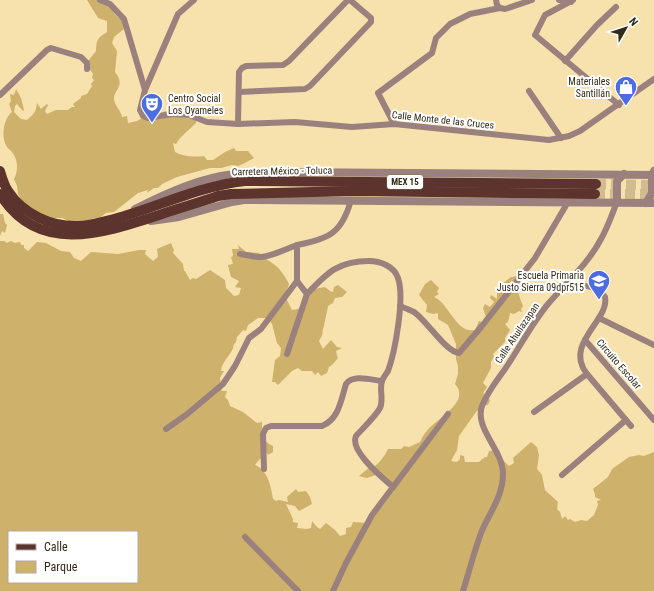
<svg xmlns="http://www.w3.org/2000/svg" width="654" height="591" viewBox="0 0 654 591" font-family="'Roboto Condensed',sans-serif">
  <rect width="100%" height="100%" fill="#f7e1ac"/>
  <g fill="#ceb16b" fill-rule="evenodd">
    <path d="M87 0H107C111 7 114 16 122 20L124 29 114 37 112 43 117 51 115 72C126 86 114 89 114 99 114 105 121 110 122 117L127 116 128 123 137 121 147 115 150 117 166 111 167 114 185 118 196 119V123L180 138 176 144 173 143 175 152C184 157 194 157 204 156L207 160H213L225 152 234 148 236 151H248L254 158 243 164 238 166 232 165 221 168H210L177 177 162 184 158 188H154L147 193 148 190 138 193 114 212 106 213 98 219 94 218 88 221 71 222 62 218H45L25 205 18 194 17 186 14 179C18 172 18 162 14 155 12 151 7 148 6 145 1 135 4 118 12 112L9 104 11 101 10 94 14 95 16 89 21 98 24 110 23 111 17 104 15 106 14 112 21 119 27 120C34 114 36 112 37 103L41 109 47 104 48 105 45 111 47 114 56 110H68L72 107H75L73 104 81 98V96L87 94 92 86 91 84 94 80 92 78 93 74 89 68 90 63 88 61 96 51C96 41 97 38 107 32V21L98 18Z"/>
    <polygon points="0,214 3,214 5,223 7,225 5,233 2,231 0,236"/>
    <path d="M0 241H4L7 243 11 241 15 243 20 242 21 245H24V248L28 251 37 242 46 243 61 251 70 252 74 258 81 261 91 252 118 254 139 250H146L145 254 153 261 158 257 157 249 171 243 174 250 173 253 183 264 184 271H185L190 280 193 278 196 279 210 270 225 280 226 288 234 296 239 295 241 288 235 287 239 281 231 277 228 265 233 264 231 257 233 256 232 249H239L238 245 246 252 259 253C263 258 267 259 272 263 280 268 285 276 289 284L285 296 292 310 303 308 313 289 325 287 330 291 333 292 334 287 338 285 347 292 342 297 335 298 333 303 328 306C327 313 325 319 324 326 321 334 325 332 319 341L323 349 331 340 337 347 342 348 336 351 337 356 338 358 332 365 329 367 327 373 321 376 318 372 315 375 312 371H302L298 368 292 371 278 385 275 382H272L275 360 280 356 281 348 277 343 272 324 269 320 265 318H258L248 325 246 331 243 330 237 337 236 342 234 344C233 354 222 360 221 371H224L220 378 222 391H227L225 397 228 400 230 406 243 412 257 423 262 422C262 433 261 441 273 446V452L268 455 267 453H261V458L258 461 255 465C268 470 271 487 273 499L276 501 279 500 288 502 287 497 296 489 298 492 306 491 310 497 312 504 299 511 295 506 286 504 293 519V522L298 523 297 528 307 529 311 528 312 521 317 527 320 529 326 523 335 530 340 536 346 534V528L351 527 353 522 367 523 372 513H377L394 491 376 475 367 478 359 476 370 467 373 468C379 463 385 456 388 449H401L404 446 409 447 420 442C423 435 428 428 435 423 445 414 469 399 455 384L458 374V366L456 359V344L448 325 438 319V313L433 314 426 312 427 305 419 295 425 284 431 280 439 288 437 292 439 294 434 297C449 303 456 334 475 330L479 321 482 322 486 317 483 308 485 304 490 307 494 302 490 298 491 295 497 299V288L511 277H513L519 275C516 286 518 295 523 306L521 309 522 312 519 311 514 314 510 313 508 322 505 324 510 330 505 338V342L493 354 494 357 491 362V368L483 383 487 387 483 393 490 400 488 405H484L476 412 459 436 457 450 451 461 457 462 460 459V455L464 456 465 462H479L485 457H487L489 451 499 450 503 460 509 466 514 463 513 458 531 442 537 447 539 455 537 469 542 475 545 490 558 502 557 509 560 512 562 519 565 516 568 520 570 519 575 522 581 520 587 521 594 515 598 505 597 501 601 500 595 497V494L593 489 608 477 612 469 629 457 639 455 644 456 654 452V591H0ZM9 532H137V582H9Z"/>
  </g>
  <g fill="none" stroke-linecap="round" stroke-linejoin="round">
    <g stroke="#d0bc8e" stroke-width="10" stroke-dasharray="10 5" stroke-linecap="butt">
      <polyline points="596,184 654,185"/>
      <polyline points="595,194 654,194"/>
    </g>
    <g stroke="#9b817e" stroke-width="6">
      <polyline points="100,0 110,4 124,19 145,90"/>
      <polyline points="194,0 178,14 145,90 140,110 143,116 148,118 172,114 189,115 207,122 238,124 295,122 352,127 394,124 549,140 569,136 580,131 654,79"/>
      <polyline points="559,0 571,2"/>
      <polyline points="573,0 545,15 535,35 619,105"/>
      <polyline points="500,8 505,9 532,0"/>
      <polyline points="565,61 597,25 616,7"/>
      <polyline points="529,91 561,138"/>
      <polyline points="239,92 305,89 310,86 371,22 371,18 350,0"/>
      <polyline points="0,95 47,50 51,48 81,57 87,63 87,69"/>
      <polyline points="238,124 239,72 242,68 246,66 283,65 289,61 348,0"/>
      <polyline points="394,124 378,93 432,53 436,38 450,24 470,14 500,8 497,5 496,0"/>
      <path d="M351 200C342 233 329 239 297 245V281L307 294C327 273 338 261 369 261 380 261 394 266 398 278 405 298 395 352 388 371 386 374 383 378 382 381 379 390 384 400 380 408 375 417 363 428 356 436 349 451 383 478 393 487"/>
      <path d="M240 254C247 255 254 257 260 257 271 257 286 249 297 245"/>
      <path d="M564 289C577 283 596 284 605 297 610 320 563 344 587 374L631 426"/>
      <path d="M400 306C405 308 410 310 414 312 427 321 446 352 459 353L482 326 535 258 568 202"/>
      <polyline points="599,318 654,345"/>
      <polyline points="585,340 654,420"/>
      <polyline points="287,354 307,294"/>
      <polyline points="534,412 587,374"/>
      <polyline points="166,429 186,415 223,384 235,366 249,338 261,329 297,281"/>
      <path d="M264 469 263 434 266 428 271 426H322C339 419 341 400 346 384 353 374 371 380 382 381"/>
      <polyline points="562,475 626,420"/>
      <polyline points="245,537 298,591"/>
      <polyline points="333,591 346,563 372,515 448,414"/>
      <path d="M463 591C469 572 474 552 481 533 489 513 503 497 503 474 503 450 474 428 482 406 488 390 500 377 509 363 522 343 533 322 548 304 566 283 588 264 601 239 608 227 612 214 617 202"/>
    </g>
    <g stroke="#9b817e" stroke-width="8">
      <polyline points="617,202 617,181 624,174"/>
      <polyline points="646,203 652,193 652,175 654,171"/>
      <path d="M135 209C163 195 191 182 221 176 239 172 259 173 277 172L654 175"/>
      <polyline points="151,221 179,217 232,202 244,200 654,203"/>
    </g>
    <g stroke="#5d332d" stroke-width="10">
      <path d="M0 171C2 178 4 185 8 191 23 214 51 227 78 226 90 226 102 222 114 219 158 207 199 186 245 181L596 184"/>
      <path d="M0 194C38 256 104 233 159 215 179 208 198 203 218 196L231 194 353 191 595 194"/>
    </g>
  </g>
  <defs>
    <g id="shop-pin" transform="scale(1.15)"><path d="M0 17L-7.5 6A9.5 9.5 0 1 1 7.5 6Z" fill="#4c6de1" stroke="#fff"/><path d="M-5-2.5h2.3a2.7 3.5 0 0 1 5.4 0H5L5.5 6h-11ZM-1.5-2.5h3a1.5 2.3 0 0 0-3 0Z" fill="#fff"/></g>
    <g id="theatre-pin" transform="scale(1.15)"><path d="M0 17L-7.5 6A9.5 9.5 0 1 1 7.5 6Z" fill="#4c6de1" stroke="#fff"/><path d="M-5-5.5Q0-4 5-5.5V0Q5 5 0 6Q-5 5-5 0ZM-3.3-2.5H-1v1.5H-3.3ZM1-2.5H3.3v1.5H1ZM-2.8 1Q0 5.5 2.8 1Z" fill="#fff"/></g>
    <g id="school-pin" transform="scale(1.15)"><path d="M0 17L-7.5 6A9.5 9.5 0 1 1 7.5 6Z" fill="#4c6de1" stroke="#fff"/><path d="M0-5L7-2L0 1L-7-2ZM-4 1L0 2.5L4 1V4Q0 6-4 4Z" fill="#fff"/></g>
  </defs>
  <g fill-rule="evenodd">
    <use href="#shop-pin" x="626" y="87"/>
    <use href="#theatre-pin" x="152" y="104"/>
    <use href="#school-pin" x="599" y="281"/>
  </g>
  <g text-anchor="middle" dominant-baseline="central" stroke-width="4" stroke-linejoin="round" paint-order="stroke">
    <rect fill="#fff" stroke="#706a5b" stroke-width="1" x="387" y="175" width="36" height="14" rx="3"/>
    <g font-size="9" font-weight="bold" fill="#322a15">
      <text x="405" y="182">MEX 15</text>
    </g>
    <g font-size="10" fill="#322a15" stroke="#fff" text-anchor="end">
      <text x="610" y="81">Materiales<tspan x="610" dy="12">Santillán</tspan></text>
      <text x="168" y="98" text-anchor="start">Centro Social<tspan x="168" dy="12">Los Oyameles</tspan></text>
      <text x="584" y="275">Escuela Primaria<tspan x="584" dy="12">Justo Sierra 09dpr515</tspan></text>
    </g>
    <g font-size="10" fill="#322a15" stroke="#fff">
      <text transform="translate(443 120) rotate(6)">Calle Monte de las Cruces</text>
      <text transform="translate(282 171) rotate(-1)">Carretera México - Toluca</text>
      <text transform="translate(517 333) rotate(-56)">Calle Ahuilazapan</text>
      <text transform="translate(619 364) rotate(49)">Circuito Escolar</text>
    </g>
  </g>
  <rect x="8" y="531" width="130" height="52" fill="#ffffff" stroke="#adaaa1"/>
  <rect x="16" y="544" width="20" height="6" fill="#5d332d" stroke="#adaaa1"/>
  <text x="44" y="551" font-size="12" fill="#322a15">Calle</text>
  <rect x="16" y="561" width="20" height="12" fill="#ceb16b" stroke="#adaaa1"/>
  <text x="44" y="571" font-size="12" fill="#322a15">Parque</text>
  <g transform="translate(626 28) rotate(51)" stroke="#ffffff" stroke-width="3" paint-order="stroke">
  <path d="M0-3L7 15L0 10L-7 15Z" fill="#322a15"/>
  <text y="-6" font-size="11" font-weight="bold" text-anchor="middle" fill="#322a15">N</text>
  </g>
</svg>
